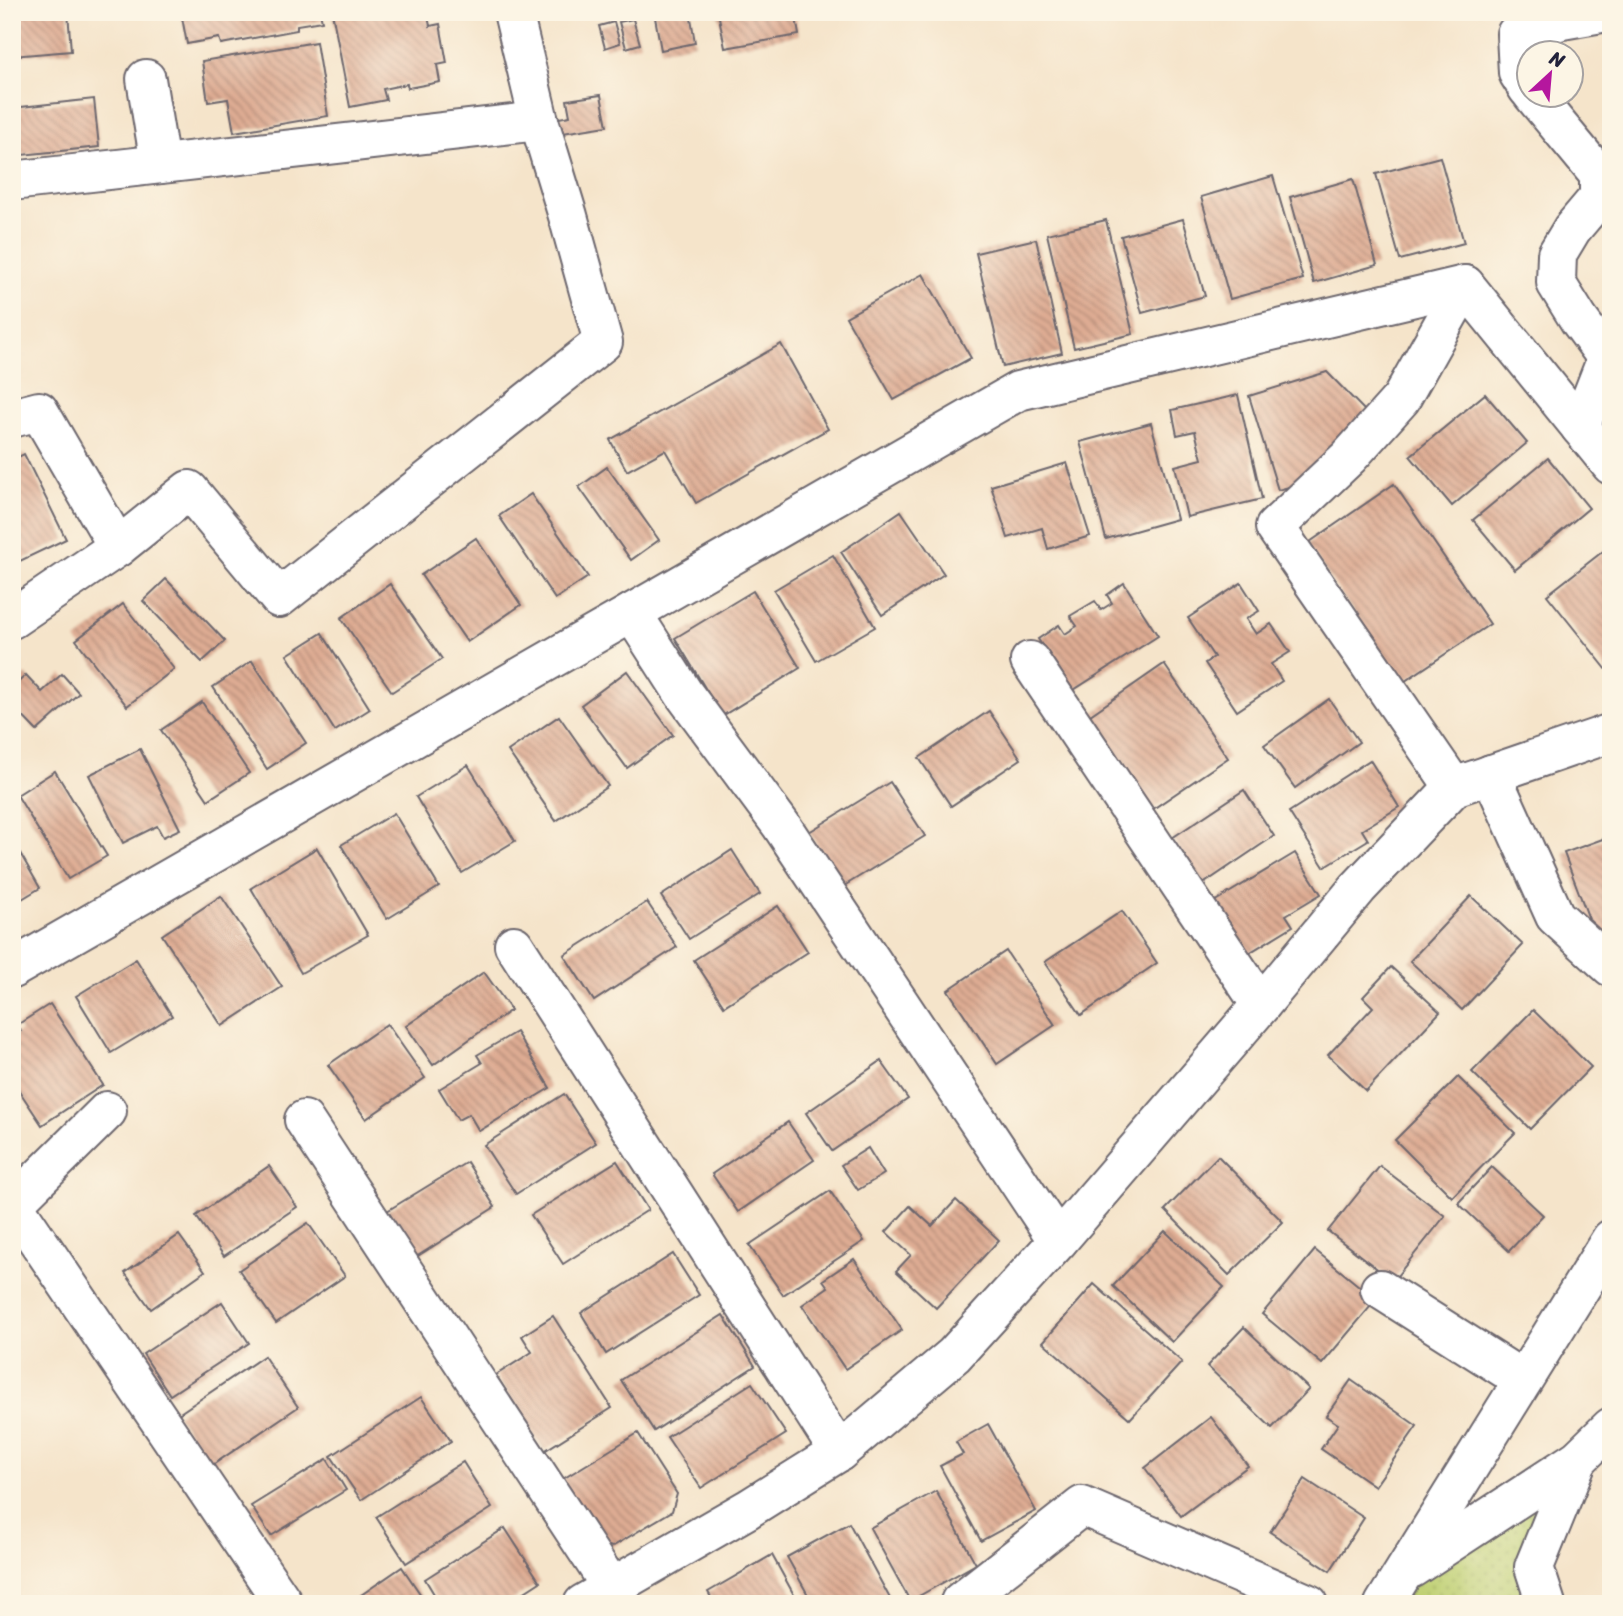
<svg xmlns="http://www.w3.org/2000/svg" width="1623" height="1616" viewBox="0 0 1623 1616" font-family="Sriracha,sans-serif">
  <defs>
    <pattern id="park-dots" width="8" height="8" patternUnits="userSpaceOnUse" patternTransform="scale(1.75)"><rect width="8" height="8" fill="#bfd073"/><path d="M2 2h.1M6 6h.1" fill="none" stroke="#a4b264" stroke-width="1.8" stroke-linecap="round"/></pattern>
    <pattern id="building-back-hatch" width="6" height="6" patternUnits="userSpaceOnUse" patternTransform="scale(1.75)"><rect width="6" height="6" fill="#deac93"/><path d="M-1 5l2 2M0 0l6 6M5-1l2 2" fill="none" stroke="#b48c79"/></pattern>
  </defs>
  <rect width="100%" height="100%" fill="#fcf5e5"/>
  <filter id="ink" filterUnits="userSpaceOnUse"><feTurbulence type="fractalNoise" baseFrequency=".0143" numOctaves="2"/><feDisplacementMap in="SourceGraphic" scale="14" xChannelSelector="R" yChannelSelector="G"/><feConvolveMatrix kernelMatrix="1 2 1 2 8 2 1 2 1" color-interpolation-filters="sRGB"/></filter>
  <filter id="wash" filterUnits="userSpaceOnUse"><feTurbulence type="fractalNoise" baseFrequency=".00686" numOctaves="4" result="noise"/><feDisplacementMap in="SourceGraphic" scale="28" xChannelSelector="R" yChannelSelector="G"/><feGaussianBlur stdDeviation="1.57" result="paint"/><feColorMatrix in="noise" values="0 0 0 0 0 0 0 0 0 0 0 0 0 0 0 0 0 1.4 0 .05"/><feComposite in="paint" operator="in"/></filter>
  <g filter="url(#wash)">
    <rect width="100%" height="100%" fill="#f5e4ca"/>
    <polygon fill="url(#park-dots)" stroke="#707957" stroke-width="2" points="1542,1496 1529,1537 1521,1596 1526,1604 1403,1604 1412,1584"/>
    <g id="blocks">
      <g fill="url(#building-back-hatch)">
        <polygon points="12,12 68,12 71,51 12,56"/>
        <polygon points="181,12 320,12 322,21 297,25 297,30 221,44 219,38 187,44"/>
        <polygon points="332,12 427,12 430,26 440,24 447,63 437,65 440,82 408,88 407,84 383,89 386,100 350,107"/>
        <polygon points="654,12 690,12 695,43 661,50"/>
        <polygon points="718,12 795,12 799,35 725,48"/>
        <polygon points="633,19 640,44 626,48 619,22"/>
        <polygon points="614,22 620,43 605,48 599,26"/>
        <polygon points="316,42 328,116 234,132 228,99 208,102 202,61"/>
        <polygon points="601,95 607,126 550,135 548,120 570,116 567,100"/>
        <polygon points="94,99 99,147 12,156 12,108"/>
        <polygon points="1440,157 1464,243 1400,260 1376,174"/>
        <polygon points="1273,176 1303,279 1230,299 1201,197"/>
        <polygon points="1353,179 1377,265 1314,283 1290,197"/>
        <polygon points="1183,219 1205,296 1142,313 1121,236"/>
        <polygon points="1106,220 1133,334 1074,348 1047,234"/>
        <polygon points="1036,239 1062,353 1003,367 976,253"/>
        <polygon points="923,274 971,358 894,400 846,317"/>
        <polygon points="781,344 828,429 696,503 665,450 627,471 610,440"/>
        <polygon points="1327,372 1368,414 1296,485 1278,490 1249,396"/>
        <polygon points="1485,394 1527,443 1452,506 1410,456"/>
        <polygon points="1238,395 1262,499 1187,517 1175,466 1202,459 1195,431 1177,435 1172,410"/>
        <polygon points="1151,423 1177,519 1106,539 1080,442"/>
        <polygon points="24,454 66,539 20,561 12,546 12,460"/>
        <polygon points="1548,458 1589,508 1515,570 1473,520"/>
        <polygon points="1067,463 1090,536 1048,549 1042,528 1008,538 991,486"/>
        <polygon points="607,467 659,540 631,560 579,487"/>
        <polygon points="1394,484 1490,624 1402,683 1307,544"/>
        <polygon points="531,494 588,577 555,599 499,516"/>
        <polygon points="901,511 944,574 882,615 841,552"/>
        <polygon points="476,538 521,605 467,642 421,575"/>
        <polygon points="1611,545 1611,675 1547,595"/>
        <polygon points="833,555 875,627 816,661 774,590"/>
        <polygon points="166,579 225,641 202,662 143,601"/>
        <polygon points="1124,583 1158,636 1072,691 1038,639 1059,625 1065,634 1077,626 1070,616 1095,601 1101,610 1112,603 1107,595"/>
        <polygon points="1241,583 1259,611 1246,619 1256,634 1271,624 1290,652 1271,664 1282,681 1237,711 1205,663 1214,657 1188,618"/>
        <polygon points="390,584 442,659 392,692 341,618"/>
        <polygon points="753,591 800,668 722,716 675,638"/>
        <polygon points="123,604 174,669 127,706 76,640"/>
        <polygon points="322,633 370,709 335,731 287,655"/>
        <polygon points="252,661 306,743 267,769 213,687"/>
        <polygon points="1164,664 1228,758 1147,813 1083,720"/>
        <polygon points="627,671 673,735 627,768 581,705"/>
        <polygon points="62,674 79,693 37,731 12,705 12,688 26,675 42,692"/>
        <polygon points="1329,699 1359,742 1295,788 1264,745"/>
        <polygon points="202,702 249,773 208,800 161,730"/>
        <polygon points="989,711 1021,759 951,806 919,758"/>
        <polygon points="559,716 608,786 556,821 508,751"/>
        <polygon points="140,749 180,829 163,837 157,826 123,843 89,775"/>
        <polygon points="1370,760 1399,807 1362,830 1368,840 1324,867 1289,812"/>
        <polygon points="468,765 515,841 462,873 416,797"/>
        <polygon points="55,771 107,856 68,879 17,795"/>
        <polygon points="890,782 925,836 844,886 809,832"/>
        <polygon points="1244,790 1274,836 1203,884 1172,838"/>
        <polygon points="394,813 439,887 387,919 341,845"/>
        <polygon points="1611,836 1611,938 1598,943 1564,853"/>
        <polygon points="12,839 40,888 12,905"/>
        <polygon points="317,848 368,935 301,973 251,888"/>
        <polygon points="732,850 760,894 689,939 661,896"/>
        <polygon points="1295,853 1321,894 1286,915 1293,926 1244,956 1212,903"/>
        <polygon points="221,896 282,987 222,1026 162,935"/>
        <polygon points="1471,896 1523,945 1462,1010 1410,961"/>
        <polygon points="647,902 677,947 594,1001 564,955"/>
        <polygon points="778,906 808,952 724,1006 694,960"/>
        <polygon points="1122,911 1157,963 1081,1015 1045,962"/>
        <polygon points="1006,951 1055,1025 997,1064 948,990"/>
        <polygon points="136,959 172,1016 111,1053 76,996"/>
        <polygon points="1391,967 1440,1012 1366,1091 1328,1055 1373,1007 1363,997"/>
        <polygon points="484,972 511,1010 433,1065 406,1026"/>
        <polygon points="50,1004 103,1085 42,1125 12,1080 12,1036 21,1031 17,1025"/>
        <polygon points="1533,1010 1591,1067 1530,1129 1472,1072"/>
        <polygon points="387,1024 425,1078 366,1119 328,1065"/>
        <polygon points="516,1032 550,1088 479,1131 469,1114 458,1120 439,1089 482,1063 477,1055"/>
        <polygon points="881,1061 908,1099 832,1151 806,1113"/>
        <polygon points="1458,1077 1515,1133 1452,1197 1395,1140"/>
        <polygon points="564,1094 596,1143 516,1194 484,1145"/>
        <polygon points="788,1122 814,1160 738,1212 712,1174"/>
        <polygon points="868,1148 884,1174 858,1190 841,1165"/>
        <polygon points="1218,1156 1283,1222 1229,1275 1165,1210"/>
        <polygon points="617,1161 648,1210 563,1264 531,1215"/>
        <polygon points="467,1162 495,1207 416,1257 387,1211"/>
        <polygon points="269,1166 297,1207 224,1256 196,1216"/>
        <polygon points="1380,1166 1445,1216 1393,1281 1328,1231"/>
        <polygon points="1492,1167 1543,1215 1509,1251 1458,1203"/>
        <polygon points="830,1191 864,1241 783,1295 749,1245"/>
        <polygon points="956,1200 999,1240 936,1308 896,1271 911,1255 886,1232 910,1206 932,1226"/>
        <polygon points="308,1223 345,1276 276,1323 239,1270"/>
        <polygon points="1165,1231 1224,1287 1172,1342 1113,1286"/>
        <polygon points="179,1235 205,1271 151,1309 125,1273"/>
        <polygon points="1315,1250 1376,1300 1322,1364 1262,1314"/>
        <polygon points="673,1254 699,1295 606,1354 581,1313"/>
        <polygon points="854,1259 902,1330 845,1369 802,1305 828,1287 823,1280"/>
        <polygon points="1094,1284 1182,1362 1130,1419 1043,1342"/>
        <polygon points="222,1302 249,1343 170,1395 143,1354"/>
        <polygon points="723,1315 755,1366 654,1431 621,1380"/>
        <polygon points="553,1316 612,1408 544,1451 496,1375 532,1352 522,1336"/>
        <polygon points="1244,1327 1309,1389 1272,1428 1207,1366"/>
        <polygon points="264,1356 298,1407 211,1466 177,1415"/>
        <polygon points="1351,1380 1417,1426 1375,1486 1321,1449 1338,1424 1326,1416"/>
        <polygon points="752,1383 786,1434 701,1488 667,1437"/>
        <polygon points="421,1397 451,1441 361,1500 331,1456"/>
        <polygon points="1211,1417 1248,1466 1181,1516 1145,1468"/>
        <polygon points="988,1424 1036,1511 981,1541 940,1466 963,1454 956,1442"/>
        <polygon points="638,1433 677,1494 672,1511 612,1547 594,1541 558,1482"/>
        <polygon points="327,1459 346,1490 271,1536 251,1506"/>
        <polygon points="463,1462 492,1508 406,1563 376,1517"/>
        <polygon points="1305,1479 1364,1518 1330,1571 1270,1532"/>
        <polygon points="936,1491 976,1564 910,1601 870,1528"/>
        <polygon points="849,1523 893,1604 813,1604 787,1557"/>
        <polygon points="505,1528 540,1582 506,1604 440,1604 425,1579"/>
        <polygon points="772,1555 799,1604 715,1604 708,1592"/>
        <polygon points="402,1567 427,1604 348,1604"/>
      </g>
    </g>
  </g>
  <g filter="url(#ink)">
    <use href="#blocks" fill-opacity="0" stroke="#6c666d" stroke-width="2"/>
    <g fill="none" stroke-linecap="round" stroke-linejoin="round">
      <g stroke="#6c666d" stroke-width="42">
        <g id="minor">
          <polyline points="146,79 160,164"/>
          <polyline points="1528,89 1518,73 1516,34 1562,20 1607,12"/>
          <polyline points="1532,94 1599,175 1599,197 1572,229 1557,254 1556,283 1579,320 1607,358 1580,427"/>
          <polyline points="12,181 539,121 513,12"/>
          <polyline points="12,418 39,411 118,547 12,619"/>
          <polyline points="118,547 189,490 279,598 603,342 568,216 539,121"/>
          <polyline points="632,613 684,694 781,825 1058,1241"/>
          <polyline points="1030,661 1261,1005"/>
          <polyline points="1491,774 1555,916 1611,967"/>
          <polyline points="1454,787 1275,527 1349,457 1401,399 1465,285"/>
          <polyline points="514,945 839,1452"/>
          <polyline points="12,969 1018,391 1465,285 1611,465"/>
          <polyline points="304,1120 612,1588"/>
          <polyline points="13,1204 284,1604"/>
          <polyline points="12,1205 107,1111"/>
          <polyline points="1380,1289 1523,1380"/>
          <polyline points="1412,1568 1578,1459 1611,1427"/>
          <polyline points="960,1602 1082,1506 1309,1604"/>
          <polyline points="583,1604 748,1509 839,1452 954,1355 1058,1241 1261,1005 1358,888 1454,787 1611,733"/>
          <polyline points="1384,1604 1611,1239"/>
          <polyline points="1546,1604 1534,1567 1578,1459"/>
        </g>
      </g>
      <use href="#minor" stroke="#fff" stroke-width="38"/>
    </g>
  </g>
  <rect width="1623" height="1616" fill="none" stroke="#fcf5e5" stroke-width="42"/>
  <g transform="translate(1550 74) rotate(26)"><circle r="33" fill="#fcf5e5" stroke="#a5a1a1" stroke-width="2"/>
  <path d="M0-5L12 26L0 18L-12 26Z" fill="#b5179e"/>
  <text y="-10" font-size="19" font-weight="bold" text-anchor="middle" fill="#22223b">N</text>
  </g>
</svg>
